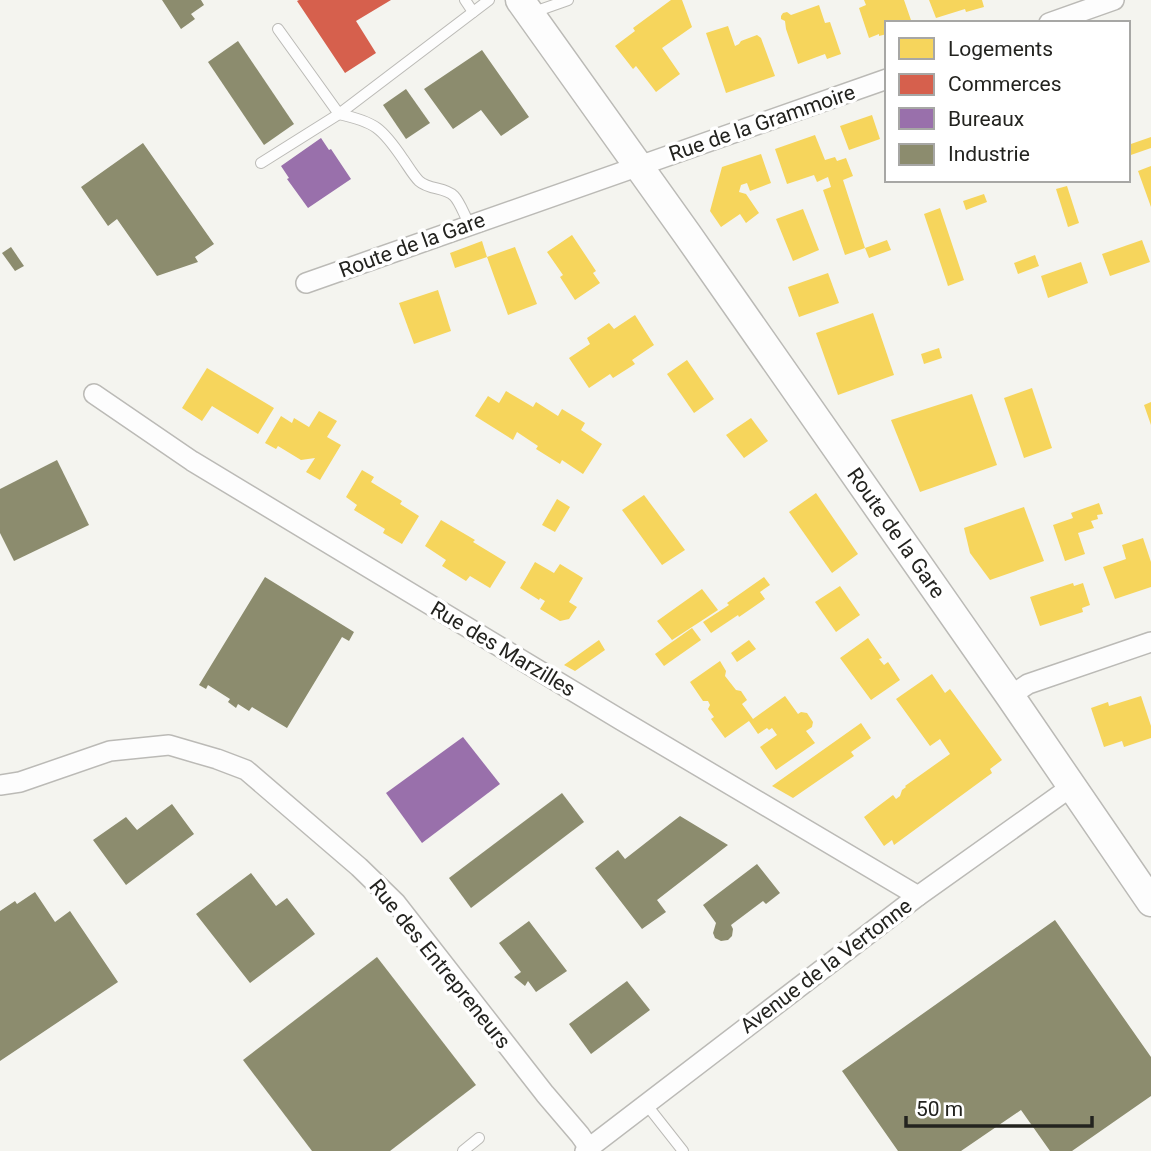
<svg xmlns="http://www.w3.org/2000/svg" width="1151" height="1151" viewBox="0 0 1151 1151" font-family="Roboto,sans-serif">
  <rect width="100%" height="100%" fill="#f4f4ef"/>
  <g fill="#f6d55c">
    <polygon points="671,0 682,0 692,27 662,48 680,74 656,92 636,66 633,69 615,46 635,31 633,28"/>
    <polygon points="864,0 904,0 912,23 887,23 887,34 879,36 879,34 869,38 859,8 866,5"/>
    <polygon points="929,0 982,0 984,7 966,12 965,9 936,18"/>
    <polygon points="819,5 825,23 830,22 841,54 827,59 825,54 798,64 786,29 785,21 781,19 781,16 783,13 787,12 791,15"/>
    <polygon points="728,26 735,46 739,44 741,41 757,35 761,38 775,76 726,93 706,33"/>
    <polygon points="872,115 880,139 849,150 840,126"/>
    <polygon points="815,135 825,160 835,157 837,161 846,158 853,176 843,180 865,248 845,255 823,190 831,187 828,177 817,182 814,175 787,184 775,149"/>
    <polygon points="1151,137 1151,148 1128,156 1128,145"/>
    <polygon points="761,154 771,183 750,191 747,183 741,185 739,192 746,194 759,213 746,223 740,214 721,227 710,211 722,167"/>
    <polygon points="1151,166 1151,207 1138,171"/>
    <polygon points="1067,186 1079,223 1068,227 1056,189"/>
    <polygon points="984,194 987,202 966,210 963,201"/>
    <polygon points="940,208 964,280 948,286 924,214"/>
    <polygon points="803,209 819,250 793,261 776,219"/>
    <polygon points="572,235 596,271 593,273 600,283 575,300 560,277 563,275 547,252"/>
    <polygon points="887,240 891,250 869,258 865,248"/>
    <polygon points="1142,240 1150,262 1110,276 1102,254"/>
    <polygon points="482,241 487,257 515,247 537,304 508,315 487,257 455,268 450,253"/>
    <polygon points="1035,255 1039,266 1018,274 1014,263"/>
    <polygon points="1081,262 1088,283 1048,298 1041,276"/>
    <polygon points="828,273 839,303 799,317 788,287"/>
    <polygon points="438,290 451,331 414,344 399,303"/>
    <polygon points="873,313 894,375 838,395 816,333"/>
    <polygon points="635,315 654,345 632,360 635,364 613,378 610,374 589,388 569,358 590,344 587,338 609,323 614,329"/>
    <polygon points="939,348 942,358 924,364 921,354"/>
    <polygon points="687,360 714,399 694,413 667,374"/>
    <polygon points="207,368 274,408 258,434 212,406 202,421 182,408"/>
    <polygon points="1032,388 1052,448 1024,458 1004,398"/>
    <polygon points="506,391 533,407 536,402 558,416 562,409 585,423 581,430 602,444 583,474 562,460 560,464 536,449 538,446 517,432 513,440 475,416 488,396 499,403"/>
    <polygon points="972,394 997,465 920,492 891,420"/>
    <polygon points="1151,402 1151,425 1144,405"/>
    <polygon points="319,411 337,421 327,437 341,445 320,480 306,472 315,458 301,460 278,446 276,449 265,443 281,416 292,423 294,418 309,427"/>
    <polygon points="751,418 768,441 744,458 726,435"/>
    <polygon points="362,470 374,477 371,482 402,501 400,504 419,516 402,544 383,533 385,529 354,510 357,505 346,497"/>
    <polygon points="816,493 858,554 832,573 789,512"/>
    <polygon points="644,495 685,550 662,565 622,510"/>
    <polygon points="557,499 570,507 555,532 542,525"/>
    <polygon points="1099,503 1103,514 1097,515 1098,519 1091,521 1094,528 1078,533 1085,554 1065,561 1053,525 1073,518 1071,513"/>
    <polygon points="1024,507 1044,561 990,580 970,553 964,528"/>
    <polygon points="441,520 475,540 473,542 506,562 490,588 470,576 466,581 442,566 446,560 425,546"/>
    <polygon points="1143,538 1151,562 1151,587 1115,599 1103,567 1126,559 1122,545"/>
    <polygon points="535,562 554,573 560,564 583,578 569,602 577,607 569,619 560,621 540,609 545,601 540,598 539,600 520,588"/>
    <polygon points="764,577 770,585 760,592 765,599 739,617 738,615 711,633 703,622 729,605 727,603"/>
    <polygon points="1073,583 1074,586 1083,583 1090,605 1082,608 1083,612 1040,626 1030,597"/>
    <polygon points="840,586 860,615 836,632 815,602"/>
    <polygon points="702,589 718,610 672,640 657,621"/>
    <polygon points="692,628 701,640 664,666 655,654"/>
    <polygon points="868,638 882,658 879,659 884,665 888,662 900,680 871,700 840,658"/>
    <polygon points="599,640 605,650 575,671 564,665"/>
    <polygon points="749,640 756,649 737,662 731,653"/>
    <polygon points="720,661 726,671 725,676 736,690 741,691 747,700 742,704 753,719 785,696 798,714 801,712 807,713 813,722 812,727 806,731 815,743 776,770 760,747 777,735 772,728 769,730 767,728 758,734 749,721 725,738 711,719 714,717 708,709 710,705 708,701 703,701 690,682"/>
    <polygon points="932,674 945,693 950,689 1002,760 990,769 992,773 894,845 892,840 884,846 864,817 893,795 896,799 900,796 902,790 906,787 905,786 950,754 940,739 930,746 896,699"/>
    <polygon points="1141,696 1151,726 1151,738 1124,747 1122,741 1104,747 1091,708 1108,702 1109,706"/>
    <polygon points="861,723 871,738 851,752 854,756 793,798 772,786"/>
  </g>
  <polygon fill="#d6604d" points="299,0 391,0 356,21 376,53 345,73 297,1"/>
  <g fill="#9970ab">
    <polygon points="321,138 329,150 331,149 351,179 308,208 287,179 289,178 281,166"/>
    <polygon points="463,737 500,784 422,843 386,793"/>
  </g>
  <g fill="#8c8c6e">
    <polygon points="162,0 201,0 204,5 191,14 195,19 181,29"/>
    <polygon points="238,41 294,124 264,145 208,62"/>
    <polygon points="482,50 529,117 501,136 481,110 453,129 424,89"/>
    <polygon points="406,89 430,123 406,139 383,105"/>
    <polygon points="143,143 214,244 195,257 198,262 157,276 117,219 108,226 81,187"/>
    <polygon points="11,247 24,266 15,271 2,253"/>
    <polygon points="57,460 89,525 14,561 0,533 0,489"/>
    <polygon points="265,577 354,632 349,641 342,637 287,728 252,707 249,711 238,704 236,708 228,702 230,699 208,685 206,689 199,685"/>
    <polygon points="562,793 584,822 471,908 449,878"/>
    <polygon points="172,804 194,834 126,885 93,840 126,817 137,830"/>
    <polygon points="680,816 728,845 657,900 666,912 642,929 595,868 618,850 625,859"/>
    <polygon points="757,864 780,893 766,904 763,901 731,925 733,929 732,936 728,940 721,941 715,938 713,933 716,923 703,905"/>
    <polygon points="251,873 276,906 287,898 315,934 250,983 196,914"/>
    <polygon points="35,892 55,922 70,911 118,982 0,1061 0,911 15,901 17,904"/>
    <polygon points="1055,920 1151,1057 1151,1096 1072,1151 1050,1151 1021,1110 961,1151 898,1151 842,1071"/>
    <polygon points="529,921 567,971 536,992 528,981 525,986 514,977 521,972 499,943"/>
    <polygon points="377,957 476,1085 390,1151 312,1151 243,1060"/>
    <polygon points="627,981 650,1010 591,1054 569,1024"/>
  </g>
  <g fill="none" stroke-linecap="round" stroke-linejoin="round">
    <g stroke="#bbbab6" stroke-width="12">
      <g id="service">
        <polyline points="465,0 473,12"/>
        <polyline points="534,12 568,0"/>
        <path d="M278 29 339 114C375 122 382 128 403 159 408 166 413 175 419 181 429 190 445 187 454 196 460 202 465 217 470 225"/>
        <polyline points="261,163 339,114 489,0"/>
        <polyline points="646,1104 683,1151"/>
        <polyline points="463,1151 479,1138"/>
      </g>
    </g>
    <g stroke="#bbbab6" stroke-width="22">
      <g id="minor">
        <polyline points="1049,23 1114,0"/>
        <polyline points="306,283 887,79"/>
        <polyline points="94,394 192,461 621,720 918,896"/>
        <polyline points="1010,696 1028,684 1151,642"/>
        <polyline points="0,785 20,782 110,751 169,745 217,759 246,770 359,867 396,903 545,1094 580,1135 589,1148"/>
        <polyline points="585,1151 918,896 1071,787"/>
      </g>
    </g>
    <g stroke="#bbbab6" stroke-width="31">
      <polyline id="secondary" points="520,0 687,234 1010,696 1151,902"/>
    </g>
    <use href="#service" stroke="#fdfdfd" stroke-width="10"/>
    <use href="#minor" stroke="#fdfdfd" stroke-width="19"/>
    <use href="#secondary" stroke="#fdfdfd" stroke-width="28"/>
  </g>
  <g text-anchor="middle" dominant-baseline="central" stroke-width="7" stroke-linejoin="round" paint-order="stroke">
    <g font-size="21" fill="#23231f" stroke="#fff">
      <text transform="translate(762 123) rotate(-19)">Rue de la Grammoire</text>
      <text transform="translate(412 245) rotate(-20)">Route de la Gare</text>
      <text transform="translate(896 533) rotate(55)">Route de la Gare</text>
      <text transform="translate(503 649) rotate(31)">Rue des Marzilles</text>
      <text transform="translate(440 964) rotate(51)">Rue des Entrepreneurs</text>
      <text transform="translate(826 966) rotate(-37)">Avenue de la Vertonne</text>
    </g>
  </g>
  <rect x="885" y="21" width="245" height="161" fill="#ffffff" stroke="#a7a7a5" stroke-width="2"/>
  <rect x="899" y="38" width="35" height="21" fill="#f6d55c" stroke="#a7a7a5" stroke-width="2"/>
  <text x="948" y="56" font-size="21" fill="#23231f">Logements</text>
  <rect x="899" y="74" width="35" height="21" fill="#d6604d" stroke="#a7a7a5" stroke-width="2"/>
  <text x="948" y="91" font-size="21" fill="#23231f">Commerces</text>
  <rect x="899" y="108" width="35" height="21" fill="#9970ab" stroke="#a7a7a5" stroke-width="2"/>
  <text x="948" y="126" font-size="21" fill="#23231f">Bureaux</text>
  <rect x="899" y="144" width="35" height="21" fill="#8c8c6e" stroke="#a7a7a5" stroke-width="2"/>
  <text x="948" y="161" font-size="21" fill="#23231f">Industrie</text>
  <path d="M906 1116v10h186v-10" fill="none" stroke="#23231f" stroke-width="3.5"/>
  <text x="916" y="1116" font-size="21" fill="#23231f" stroke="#ffffff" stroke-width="5" paint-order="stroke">50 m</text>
</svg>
